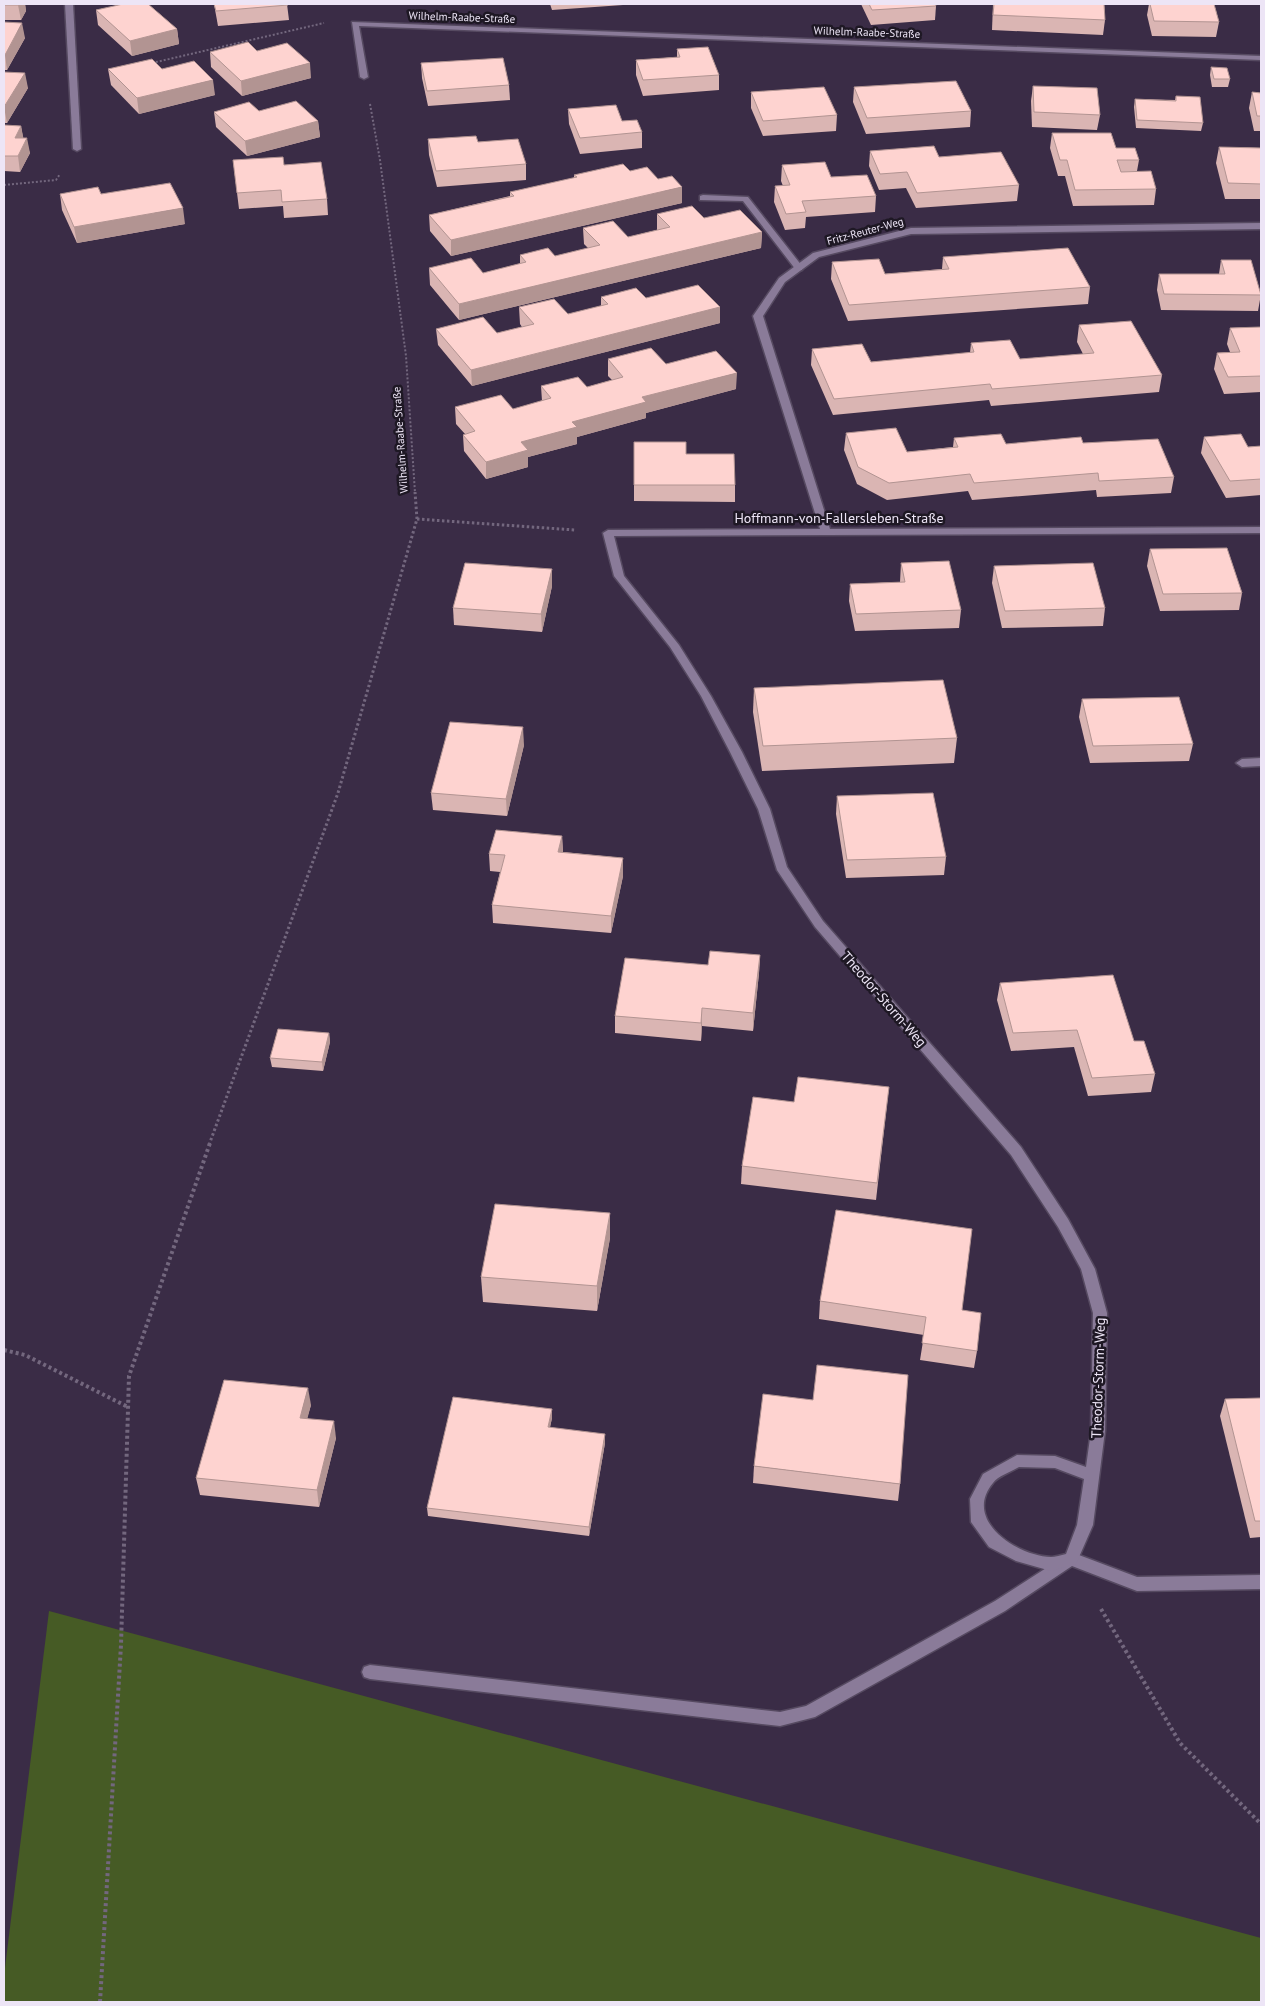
<svg xmlns="http://www.w3.org/2000/svg" width="1265" height="2006" viewBox="0 0 1265 2006" font-family="'PT Sans',sans-serif">
  <rect width="100%" height="100%" fill="#3a2c46"/>
  <polygon fill="#465b25" points="49,1611 1261,1938 1261,2002 4,2002 4,1976"/>
  <g fill="none" stroke-linecap="round" stroke-linejoin="round">
    <g stroke="#564a61" stroke-width="3">
      <g id="service">
        <polygon points="703,195 748,197 802,266 802,270 796,270 743,201 700,200 700,196"/>
        <polygon points="1261,758 1261,766 1242,767 1236,763 1242,759"/>
        <polygon points="1071,1552 1137,1577 1261,1575 1261,1589 1137,1591 1072,1566 1005,1611 815,1717 780,1726 370,1679 364,1677 362,1672 364,1667 370,1665 780,1712 806,1706 995,1601"/>
      </g>
    </g>
    <g stroke="#564a61" stroke-width="3">
      <g id="minor">
        <polygon points="65,4 73,4 81,149 77,151 73,149"/>
        <polygon points="352,22 1261,56 1261,60 359,26 368,77 364,79 360,77"/>
        <path d="M1261 223V229L911 234 819 257 785 282 763 316 830 529 1261 527V533L614 536 624 576 679 645 711 696 742 752 770 809 787 867 823 921 1021 1147 1068 1219 1095 1269 1107 1313 1105 1431 1093 1525 1076 1564 1051 1571 1016 1561 989 1547 971 1522 970 1499 983 1474 1017 1455 1055 1456 1086 1467 1091 1431 1093 1313 1081 1269 1058 1227 1011 1155 815 927 777 870 758 809 730 752 701 696 670 647 614 576 603 533 608 530 820 529 753 316 779 278 813 253 911 228ZM1019 1467 1055 1468 1084 1479 1077 1525 1066 1554C1061 1555 1055 1557 1051 1557 1017 1556 962 1520 993 1483 998 1476 1011 1472 1019 1467Z"/>
      </g>
    </g>
    <g stroke="#73677e" stroke-width="2" stroke-dasharray="2 2" stroke-linecap="butt">
      <polyline points="152,63 324,23"/>
      <polyline points="370,104 380,160 406,356 415,493"/>
      <polyline points="4,185 56,180 60,174"/>
    </g>
    <g stroke="#73677e" stroke-width="3" stroke-dasharray="2.5 2.5" stroke-linecap="butt">
      <polyline points="417,519 575,530"/>
      <polyline points="209,1145 338,793 417,519 415,492"/>
    </g>
    <g stroke="#73677e" stroke-width="4" stroke-dasharray="3 3" stroke-linecap="butt">
      <polyline points="4,1350 25,1355 128,1407"/>
      <polyline points="1101,1609 1180,1743 1261,1824"/>
      <polyline points="100,2002 121,1645 129,1376 210,1143"/>
    </g>
    <use href="#service" fill="#8a7b99" fill-rule="evenodd"/>
    <use href="#minor" fill="#8a7b99" fill-rule="evenodd"/>
  </g>
  <g fill="#dab5b3">
    <polygon points="4,4 25,4 26,11 21,20 4,20"/>
    <polygon points="119,4 148,4 177,29 179,44 132,56 98,25 96,10 120,5"/>
    <polygon points="214,4 287,4 289,20 218,26"/>
    <polygon points="550,4 623,4 623,5 552,10"/>
    <polygon points="861,4 935,4 936,6 935,20 871,25"/>
    <polygon points="993,4 1104,4 1105,20 1103,35 992,30"/>
    <polygon points="1149,4 1214,4 1219,22 1216,37 1152,36 1147,15"/>
    <polygon points="4,22 25,38 7,70 4,70"/>
    <polygon points="677,49 719,75 719,90 643,96 636,75 636,60 677,57"/>
    <polygon points="257,51 311,78 242,96 211,67 210,52"/>
    <polygon points="421,63 509,85 510,100 428,106 422,78"/>
    <polygon points="1211,67 1230,79 1228,87 1212,87 1210,75"/>
    <polygon points="108,69 162,69 215,95 139,114 111,85"/>
    <polygon points="4,72 28,88 7,123 4,123"/>
    <polygon points="1033,86 1100,115 1097,130 1032,127 1031,101"/>
    <polygon points="854,87 971,111 970,127 866,134 853,102"/>
    <polygon points="751,92 837,115 836,131 763,136 751,108"/>
    <polygon points="1252,92 1261,93 1261,131 1254,131 1249,108"/>
    <polygon points="1176,96 1203,123 1201,131 1136,128 1134,107 1135,99 1175,100"/>
    <polygon points="568,109 622,121 642,132 642,148 580,154 569,124"/>
    <polygon points="259,111 318,121 320,137 247,156 216,127 214,112"/>
    <polygon points="4,125 21,126 23,138 30,153 20,172 4,171"/>
    <polygon points="1052,133 1116,148 1139,160 1137,171 1156,189 1154,205 1073,206 1065,176 1058,176 1050,148"/>
    <polygon points="428,139 526,164 526,180 437,187 429,155"/>
    <polygon points="1219,147 1261,148 1261,199 1225,199 1216,163"/>
    <polygon points="870,151 939,157 1019,185 1017,201 916,208 906,188 879,190 869,166"/>
    <polygon points="233,160 284,165 327,199 328,215 284,218 283,206 239,209"/>
    <polygon points="782,165 831,177 876,196 875,212 806,217 805,228 785,230 774,202 775,186 783,186 781,181"/>
    <polygon points="630,171 682,203 451,256 430,231 429,215 510,196 510,192 574,178 574,175"/>
    <polygon points="60,194 101,194 185,224 77,243 62,210"/>
    <polygon points="657,214 704,218 762,232 761,248 459,320 430,285 429,268 483,273 520,264 520,255 555,256 588,248 584,244 583,228 628,237 657,230"/>
    <polygon points="943,257 1090,287 1088,304 848,321 831,279 832,262 885,274 942,269"/>
    <polygon points="1221,260 1261,294 1258,311 1161,310 1157,290 1159,274 1219,274"/>
    <polygon points="601,297 646,298 720,307 720,323 472,386 438,345 436,329 497,333 522,327 520,324 519,307 568,314 601,306"/>
    <polygon points="1079,325 1162,375 1159,392 991,406 989,400 833,415 811,365 812,349 871,362 970,353 971,343 1020,359 1083,354 1077,342"/>
    <polygon points="1261,327 1261,392 1224,394 1214,369 1217,353 1230,352 1227,344 1230,328"/>
    <polygon points="608,359 666,364 736,389 646,413 646,418 577,437 577,444 528,457 528,467 486,479 464,451 463,435 465,434 456,424 455,407 513,409 542,401 541,386 587,387 612,380 608,376"/>
    <polygon points="846,433 907,452 953,447 954,438 1006,444 1083,443 1174,477 1171,493 1097,497 1096,490 972,500 968,491 887,500 857,484 844,450"/>
    <polygon points="1204,437 1248,447 1261,446 1261,495 1226,498 1201,453"/>
    <polygon points="634,442 735,485 735,502 634,501"/>
    <polygon points="1150,549 1242,593 1239,610 1160,611 1147,566"/>
    <polygon points="901,563 961,610 959,628 855,631 849,601 850,584 900,582"/>
    <polygon points="994,566 1105,608 1103,626 1002,628 992,583"/>
    <polygon points="552,586 542,632 454,625 453,608"/>
    <polygon points="754,688 957,738 954,763 762,771 753,712"/>
    <polygon points="1082,699 1193,744 1189,761 1090,763 1079,717"/>
    <polygon points="524,745 507,816 433,810 431,793"/>
    <polygon points="837,796 946,857 944,875 846,878 836,814"/>
    <polygon points="562,836 563,852 623,858 623,876 611,933 493,923 492,905 500,872 490,871 489,854"/>
    <polygon points="760,955 759,973 753,1031 702,1026 701,1041 615,1033 615,1016 708,965"/>
    <polygon points="1000,983 1155,1074 1151,1092 1088,1096 1074,1047 1011,1051 997,1000"/>
    <polygon points="329,1033 330,1042 323,1071 272,1067 270,1058"/>
    <polygon points="889,1087 876,1200 741,1184 742,1166"/>
    <polygon points="610,1213 610,1238 597,1311 483,1302 481,1277"/>
    <polygon points="820,1301 962,1310 977,1351 974,1368 920,1360 924,1335 819,1319"/>
    <polygon points="1261,1398 1261,1537 1250,1538 1220,1416 1225,1399"/>
    <polygon points="311,1405 307,1418 336,1438 319,1507 200,1495 196,1478"/>
    <polygon points="552,1409 552,1418 550,1427 605,1443 589,1536 428,1516 427,1508"/>
    <polygon points="754,1466 900,1484 898,1501 753,1483"/>
  </g>
  <g fill="#b29492">
    <polygon points="15,4 25,4 26,11 21,20 18,5"/>
    <polygon points="22,23 25,38 7,70 5,55"/>
    <polygon points="177,29 179,44 132,56 130,41"/>
    <polygon points="310,63 311,78 242,96 241,81"/>
    <polygon points="25,73 28,88 7,123 4,107"/>
    <polygon points="213,80 215,95 139,114 137,98"/>
    <polygon points="318,121 320,137 247,156 245,141"/>
    <polygon points="21,126 24,141 15,138"/>
    <polygon points="27,138 30,153 20,172 18,156"/>
    <polygon points="682,187 682,203 451,256 451,240"/>
    <polygon points="183,208 185,224 77,243 74,227"/>
    <polygon points="762,232 761,248 459,320 459,304"/>
    <polygon points="720,307 720,323 472,386 471,370"/>
    <polygon points="737,373 736,389 646,413 646,418 577,437 577,444 528,457 528,467 486,479 486,462 521,442 572,422 642,397"/>
    <polygon points="552,569 552,586 542,632 541,614"/>
    <polygon points="523,727 524,745 507,816 506,799"/>
    <polygon points="562,836 563,854 558,852"/>
    <polygon points="623,858 623,876 611,933 611,916"/>
    <polygon points="760,955 759,973 753,1031 753,1013"/>
    <polygon points="702,1008 702,1026 701,1041 701,1023"/>
    <polygon points="329,1033 330,1042 323,1071 322,1062"/>
    <polygon points="610,1213 610,1238 597,1311 597,1286"/>
    <polygon points="308,1388 311,1405 303,1435 300,1418"/>
    <polygon points="552,1409 552,1418 548,1436 548,1427"/>
    <polygon points="334,1421 336,1438 319,1507 317,1490"/>
    <polygon points="605,1434 605,1443 589,1536 589,1527"/>
  </g>
  <g fill="#fed3d0" stroke="#b29492">
    <polygon points="4,4 19,4 18,5 4,5"/>
    <polygon points="123,4 148,4 177,29 130,41 96,10"/>
    <polygon points="214,4 287,4 288,5 216,11"/>
    <polygon points="869,4 935,4 936,6 872,10"/>
    <polygon points="994,4 1104,4 1105,20 993,15"/>
    <polygon points="1150,4 1214,4 1219,22 1154,21"/>
    <polygon points="4,22 22,23 5,55 4,55"/>
    <polygon points="248,42 257,51 287,43 310,63 241,81 210,52"/>
    <polygon points="708,47 719,75 643,80 636,60 680,57 677,49"/>
    <polygon points="503,58 509,85 427,91 421,63"/>
    <polygon points="152,59 162,69 194,61 213,80 137,98 108,69"/>
    <polygon points="1211,67 1227,68 1230,79 1214,79"/>
    <polygon points="4,72 25,73 4,107"/>
    <polygon points="956,81 971,111 867,118 854,87"/>
    <polygon points="1033,86 1097,88 1100,115 1034,112"/>
    <polygon points="824,87 837,115 763,121 751,92"/>
    <polygon points="1252,92 1261,93 1261,116 1257,116"/>
    <polygon points="1176,96 1200,97 1203,123 1137,120 1135,99 1176,101"/>
    <polygon points="296,101 318,121 245,141 214,112 249,102 259,111"/>
    <polygon points="616,105 622,121 637,120 642,132 580,138 568,109"/>
    <polygon points="4,125 21,126 15,138 27,138 18,156 4,156"/>
    <polygon points="1052,133 1111,133 1116,148 1135,148 1139,160 1117,160 1121,172 1151,171 1156,189 1075,190 1067,160 1060,160"/>
    <polygon points="476,136 478,142 518,139 526,164 436,171 428,139"/>
    <polygon points="934,146 939,157 1001,152 1019,185 917,193 907,172 880,174 870,151"/>
    <polygon points="1219,147 1261,148 1261,184 1228,183"/>
    <polygon points="283,157 284,165 321,162 327,199 282,202 281,190 237,193 233,160"/>
    <polygon points="825,162 831,177 867,175 876,196 802,201 806,212 786,214 775,186 790,185 782,165"/>
    <polygon points="623,164 630,171 647,167 658,179 672,176 682,187 451,240 429,215 514,196 510,192 577,177 574,175"/>
    <polygon points="170,183 183,208 74,227 60,194 98,187 101,194"/>
    <polygon points="692,206 704,218 740,210 762,232 459,304 429,268 471,258 483,273 526,262 520,255 548,248 555,256 600,245 583,228 613,221 628,237 670,227 657,214"/>
    <polygon points="1068,248 1090,287 849,305 832,262 879,259 885,274 949,269 943,257"/>
    <polygon points="1221,260 1251,260 1261,295 1164,294 1159,274 1225,274"/>
    <polygon points="698,285 720,307 471,370 436,329 483,317 497,333 534,324 519,307 554,299 568,314 608,304 601,297 636,288 646,298"/>
    <polygon points="1131,321 1162,375 992,389 990,384 834,399 812,349 862,344 871,362 974,352 971,343 1010,340 1020,359 1094,353 1079,325"/>
    <polygon points="1261,327 1261,376 1228,377 1217,353 1240,352 1230,328"/>
    <polygon points="651,348 666,364 716,351 737,373 642,397 646,402 572,422 577,427 521,442 528,450 486,462 463,435 475,431 455,407 501,395 513,409 551,398 541,386 578,377 587,387 623,377 608,359"/>
    <polygon points="896,428 907,452 958,447 954,438 1001,434 1006,444 1081,437 1083,443 1158,439 1174,477 1099,481 1098,473 974,483 970,474 889,483 858,467 846,433"/>
    <polygon points="1241,434 1248,447 1261,446 1261,479 1230,481 1204,437"/>
    <polygon points="634,442 686,442 686,454 734,454 735,485 634,485"/>
    <polygon points="1227,548 1242,593 1163,594 1150,549"/>
    <polygon points="949,561 961,610 856,614 850,584 905,582 901,563"/>
    <polygon points="465,563 552,569 541,614 453,608"/>
    <polygon points="1093,563 1105,608 1005,611 994,566"/>
    <polygon points="943,680 957,738 763,746 754,688"/>
    <polygon points="1179,697 1193,744 1093,746 1082,699"/>
    <polygon points="450,722 523,727 506,799 431,793"/>
    <polygon points="933,793 946,857 847,860 837,796"/>
    <polygon points="496,830 562,836 558,852 623,858 611,916 492,905 505,855 489,854"/>
    <polygon points="710,951 760,955 753,1013 702,1008 701,1023 615,1016 625,958 708,965"/>
    <polygon points="1113,975 1134,1041 1144,1041 1155,1074 1092,1078 1077,1030 1013,1033 1000,983"/>
    <polygon points="278,1029 329,1033 322,1062 270,1058"/>
    <polygon points="798,1077 889,1087 877,1183 742,1166 753,1097 794,1102"/>
    <polygon points="495,1204 610,1213 597,1286 481,1277"/>
    <polygon points="836,1210 972,1229 962,1310 981,1313 977,1351 922,1343 926,1317 820,1301"/>
    <polygon points="817,1365 908,1375 900,1484 754,1466 763,1394 813,1400"/>
    <polygon points="224,1380 308,1388 300,1418 334,1421 317,1490 196,1478"/>
    <polygon points="453,1397 552,1409 548,1427 605,1434 589,1527 427,1508"/>
    <polygon points="1261,1398 1261,1521 1255,1521 1225,1399"/>
  </g>
  <g text-anchor="middle" dominant-baseline="central" stroke-width="5" stroke-linejoin="round" paint-order="stroke">
    <g font-size="11" fill="#ede5f6" stroke="#1e1824">
      <text transform="translate(462 17) rotate(2)">Wilhelm-Raabe-Straße</text>
      <text transform="translate(867 32) rotate(2)">Wilhelm-Raabe-Straße</text>
      <text transform="translate(865 231) rotate(-15)">Fritz-Reuter-Weg</text>
      <text transform="translate(400 440) rotate(-94)">Wilhelm-Raabe-Straße</text>
    </g>
    <g font-size="14" fill="#ede5f6" stroke="#1e1824">
      <text x="839" y="518">Hoffmann-von-Fallersleben-Straße</text>
      <text transform="translate(884 999) rotate(49)">Theodor-Storm-Weg</text>
      <text transform="translate(1098 1378) rotate(-88)">Theodor-Storm-Weg</text>
    </g>
  </g>
  <rect width="1265" height="2006" fill="none" stroke="#ede5f6" stroke-width="10"/>
</svg>
